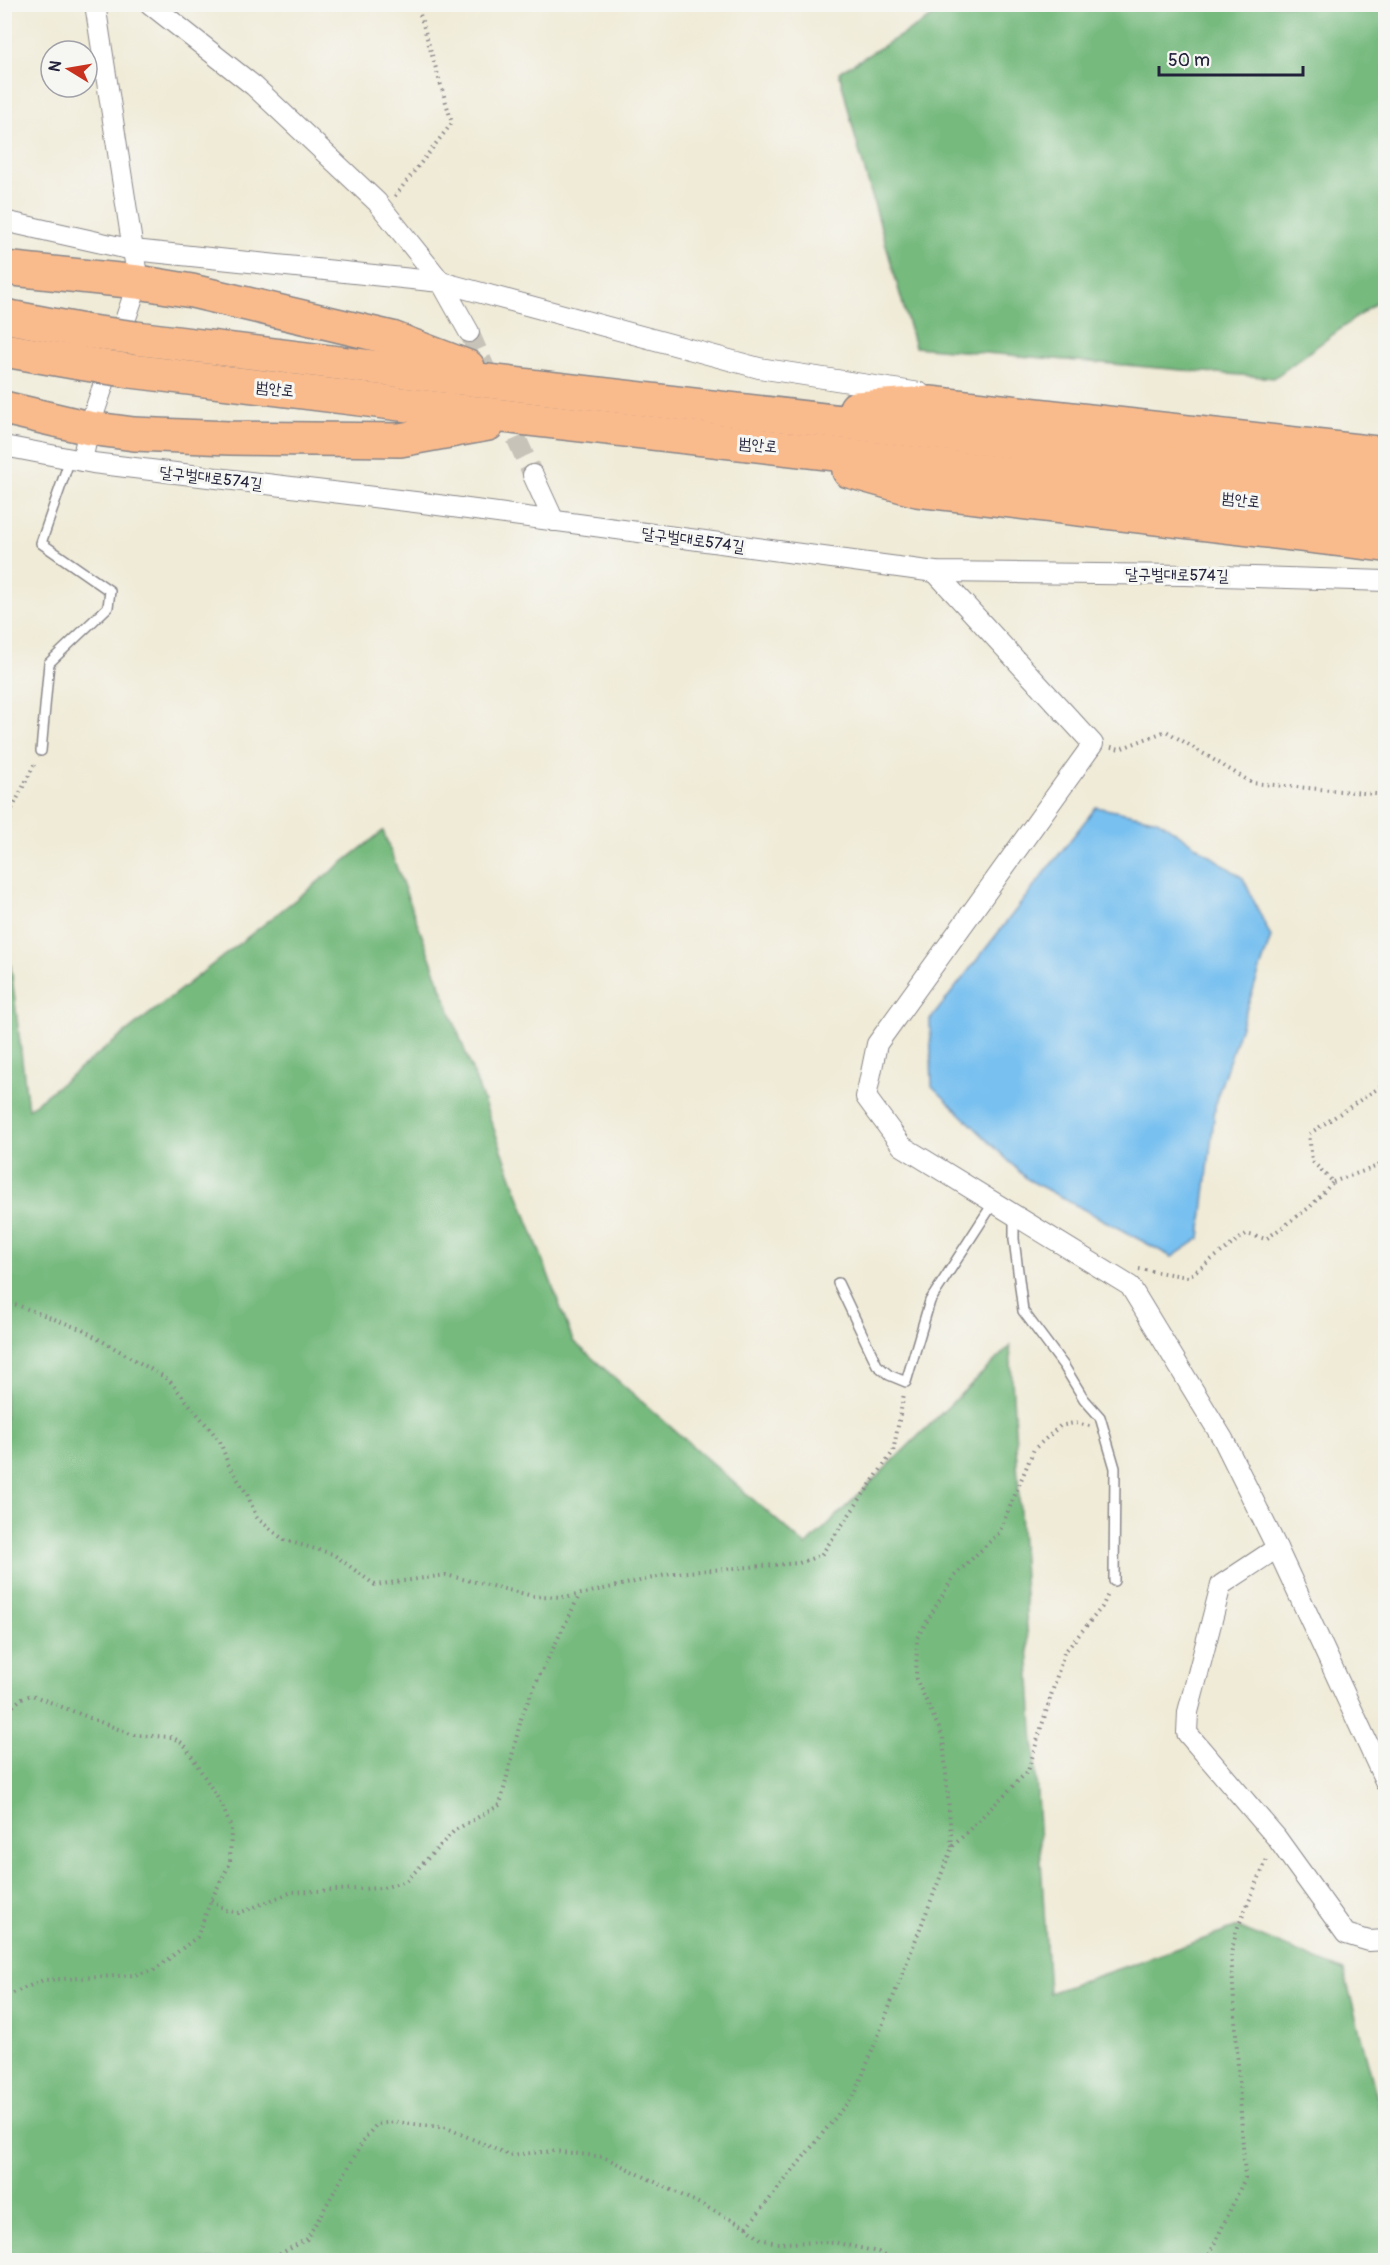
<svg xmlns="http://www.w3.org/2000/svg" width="1390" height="2265" viewBox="0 0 1390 2265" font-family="Pangolin,'Poor Story',sans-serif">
  <rect width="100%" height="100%" fill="#f6f6f2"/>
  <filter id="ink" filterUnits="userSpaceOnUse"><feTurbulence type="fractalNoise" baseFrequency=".0167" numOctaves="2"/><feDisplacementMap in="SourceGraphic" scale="12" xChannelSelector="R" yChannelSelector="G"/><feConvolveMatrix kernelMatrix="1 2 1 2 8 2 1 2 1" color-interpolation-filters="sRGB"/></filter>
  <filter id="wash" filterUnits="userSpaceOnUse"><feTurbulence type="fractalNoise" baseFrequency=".008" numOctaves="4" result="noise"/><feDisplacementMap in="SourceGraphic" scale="24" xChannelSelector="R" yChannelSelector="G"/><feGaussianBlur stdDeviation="1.35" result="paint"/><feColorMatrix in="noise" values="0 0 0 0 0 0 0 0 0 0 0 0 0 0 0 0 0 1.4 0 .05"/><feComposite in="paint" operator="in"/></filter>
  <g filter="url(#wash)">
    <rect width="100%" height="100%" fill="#f0ebd7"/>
    <g fill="#76ba7e" stroke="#4c6e5c" stroke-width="1.5">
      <polygon points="954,4 1385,5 1385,296 1274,378 915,347 856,140 839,72"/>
      <polygon points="383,831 573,1341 806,1546 1010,1346 1049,1993 1238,1927 1344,1971 1385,2128 1385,2260 5,2260 5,919 28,1109"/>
    </g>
    <polygon fill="#77c0f0" stroke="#4c7196" stroke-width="1.5" points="1096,807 1158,820 1243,878 1271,937 1216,1100 1200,1238 1172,1257 1027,1179 932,1086 930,1020"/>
  </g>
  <g filter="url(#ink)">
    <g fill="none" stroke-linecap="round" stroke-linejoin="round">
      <g stroke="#c7c3b8" stroke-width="20" stroke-dasharray="20 10" stroke-linecap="butt">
        <polyline points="469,332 490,379"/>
        <polyline points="504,411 533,475"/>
      </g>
      <g stroke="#898689" stroke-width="12">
        <g id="lane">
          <polyline points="41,751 49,663 108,607 110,591 41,543 70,459"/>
          <polyline points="1014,1216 1014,1239 1023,1311 1064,1366 1084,1399 1100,1417 1115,1468 1114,1581"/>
          <polyline points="838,1283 877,1365 889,1375 906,1382 930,1301 994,1202"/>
        </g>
      </g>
      <g stroke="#898689" stroke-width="22">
        <g id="street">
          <polyline points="150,4 254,86 377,202 441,282"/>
          <polyline points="4,221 133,250 441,282"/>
          <polyline points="469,332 441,282 759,368 920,393"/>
          <polyline points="4,446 93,463 423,503 935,572 1185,575 1386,581"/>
          <polyline points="82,461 89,428 138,282 95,4"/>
          <polyline points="533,475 554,521"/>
          <polyline points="935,572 1093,744 877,1044 866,1097 902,1146 1130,1286 1223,1439 1277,1548 1386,1783"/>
          <polyline points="1277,1548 1221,1585 1188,1712 1187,1733 1276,1837 1346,1934 1369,1941 1386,1940"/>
        </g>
      </g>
      <g stroke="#898689" stroke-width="36">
        <g id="highway">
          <polyline points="4,268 138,282 192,291 392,338 468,367"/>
          <polyline points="4,316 84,331"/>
          <polyline points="136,338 444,376 1386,485"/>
          <polyline points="4,350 79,363"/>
          <polyline points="131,371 441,409 1386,517"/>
          <polyline points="4,408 89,428 134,434 229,438 400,440 488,424"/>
          <polyline points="856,408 930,403 1386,454"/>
          <polyline points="849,471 917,490 1386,545"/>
        </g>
      </g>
      <g stroke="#898689" stroke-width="4" stroke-dasharray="1.5 4.5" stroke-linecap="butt">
        <polyline points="395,196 452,123 417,4"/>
        <polyline points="1111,747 1120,749 1166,731 1252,783 1386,795"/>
        <polyline points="4,825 36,761"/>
        <polyline points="1333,1182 1378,1166 1386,1160"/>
        <polyline points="1139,1269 1188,1277 1246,1234 1266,1239 1310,1207 1333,1182 1312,1161 1309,1134 1386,1083"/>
        <polyline points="4,1300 83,1330 168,1379 220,1441 228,1464 247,1494 257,1518 284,1540 333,1554 375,1585 446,1575 533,1596 568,1597 675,1573 799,1563 821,1555 893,1452 904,1394"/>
        <polyline points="4,1714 22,1698 32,1695 133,1735 172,1737 184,1744 222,1805 231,1828 230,1863 211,1900 197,1937 154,1970 135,1975 43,1980 4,1997"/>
        <polyline points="952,1847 943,1737 916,1679 917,1638 954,1576 999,1533 1034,1449 1060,1426 1074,1423 1090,1426"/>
        <polyline points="211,1900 226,1910 239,1913 292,1892 383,1888 406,1881 455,1830 500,1805 522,1715 536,1683 579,1596"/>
        <polyline points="747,2227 856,2092 952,1847 1028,1771 1064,1653 1102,1607 1109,1592"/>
        <polyline points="269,2260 307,2239 365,2138 377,2124 396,2122 447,2128 509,2155 554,2151 604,2157 747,2227 761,2239 776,2243 833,2242 878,2252 891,2260"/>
        <polyline points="1207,2260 1245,2178 1231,1953 1237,1929 1268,1857"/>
      </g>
      <use href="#lane" stroke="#fff" stroke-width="9"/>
      <use href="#street" stroke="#fff" stroke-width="20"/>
      <use href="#highway" stroke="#fabb8c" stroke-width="33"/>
      <g stroke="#898689" stroke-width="36" stroke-linecap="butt">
        <g id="highway-bridge">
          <polyline points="84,331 136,338"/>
          <polyline points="79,363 131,371"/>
        </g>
      </g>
      <use href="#highway-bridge" stroke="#fabb8c" stroke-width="33"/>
    </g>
  </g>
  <g text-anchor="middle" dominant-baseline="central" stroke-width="6" stroke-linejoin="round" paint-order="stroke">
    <g font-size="16" fill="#22223b" stroke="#f6f6f2">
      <text transform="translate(275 389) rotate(7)">범안로</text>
      <text transform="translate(758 445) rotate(6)">범안로</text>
      <text transform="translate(211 478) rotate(7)">달구벌대로574길</text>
      <text transform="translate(1241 500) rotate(7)">범안로</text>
      <text transform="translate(693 540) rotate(8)">달구벌대로574길</text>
      <text transform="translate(1177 575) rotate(1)">달구벌대로574길</text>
    </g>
  </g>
  <rect width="1390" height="2265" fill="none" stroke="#f6f6f2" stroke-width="24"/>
  <g transform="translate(69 69) rotate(281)"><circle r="28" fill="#f6f6f2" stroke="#a1a1a9" stroke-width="1.5"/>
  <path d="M0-4.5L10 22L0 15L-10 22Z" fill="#c8321e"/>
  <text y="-9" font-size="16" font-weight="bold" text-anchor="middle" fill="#22223b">N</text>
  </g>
  <path d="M1159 66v9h144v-9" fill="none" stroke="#22223b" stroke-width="3"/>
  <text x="1168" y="66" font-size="18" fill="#22223b" stroke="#f6f6f2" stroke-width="4.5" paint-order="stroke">50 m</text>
</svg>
